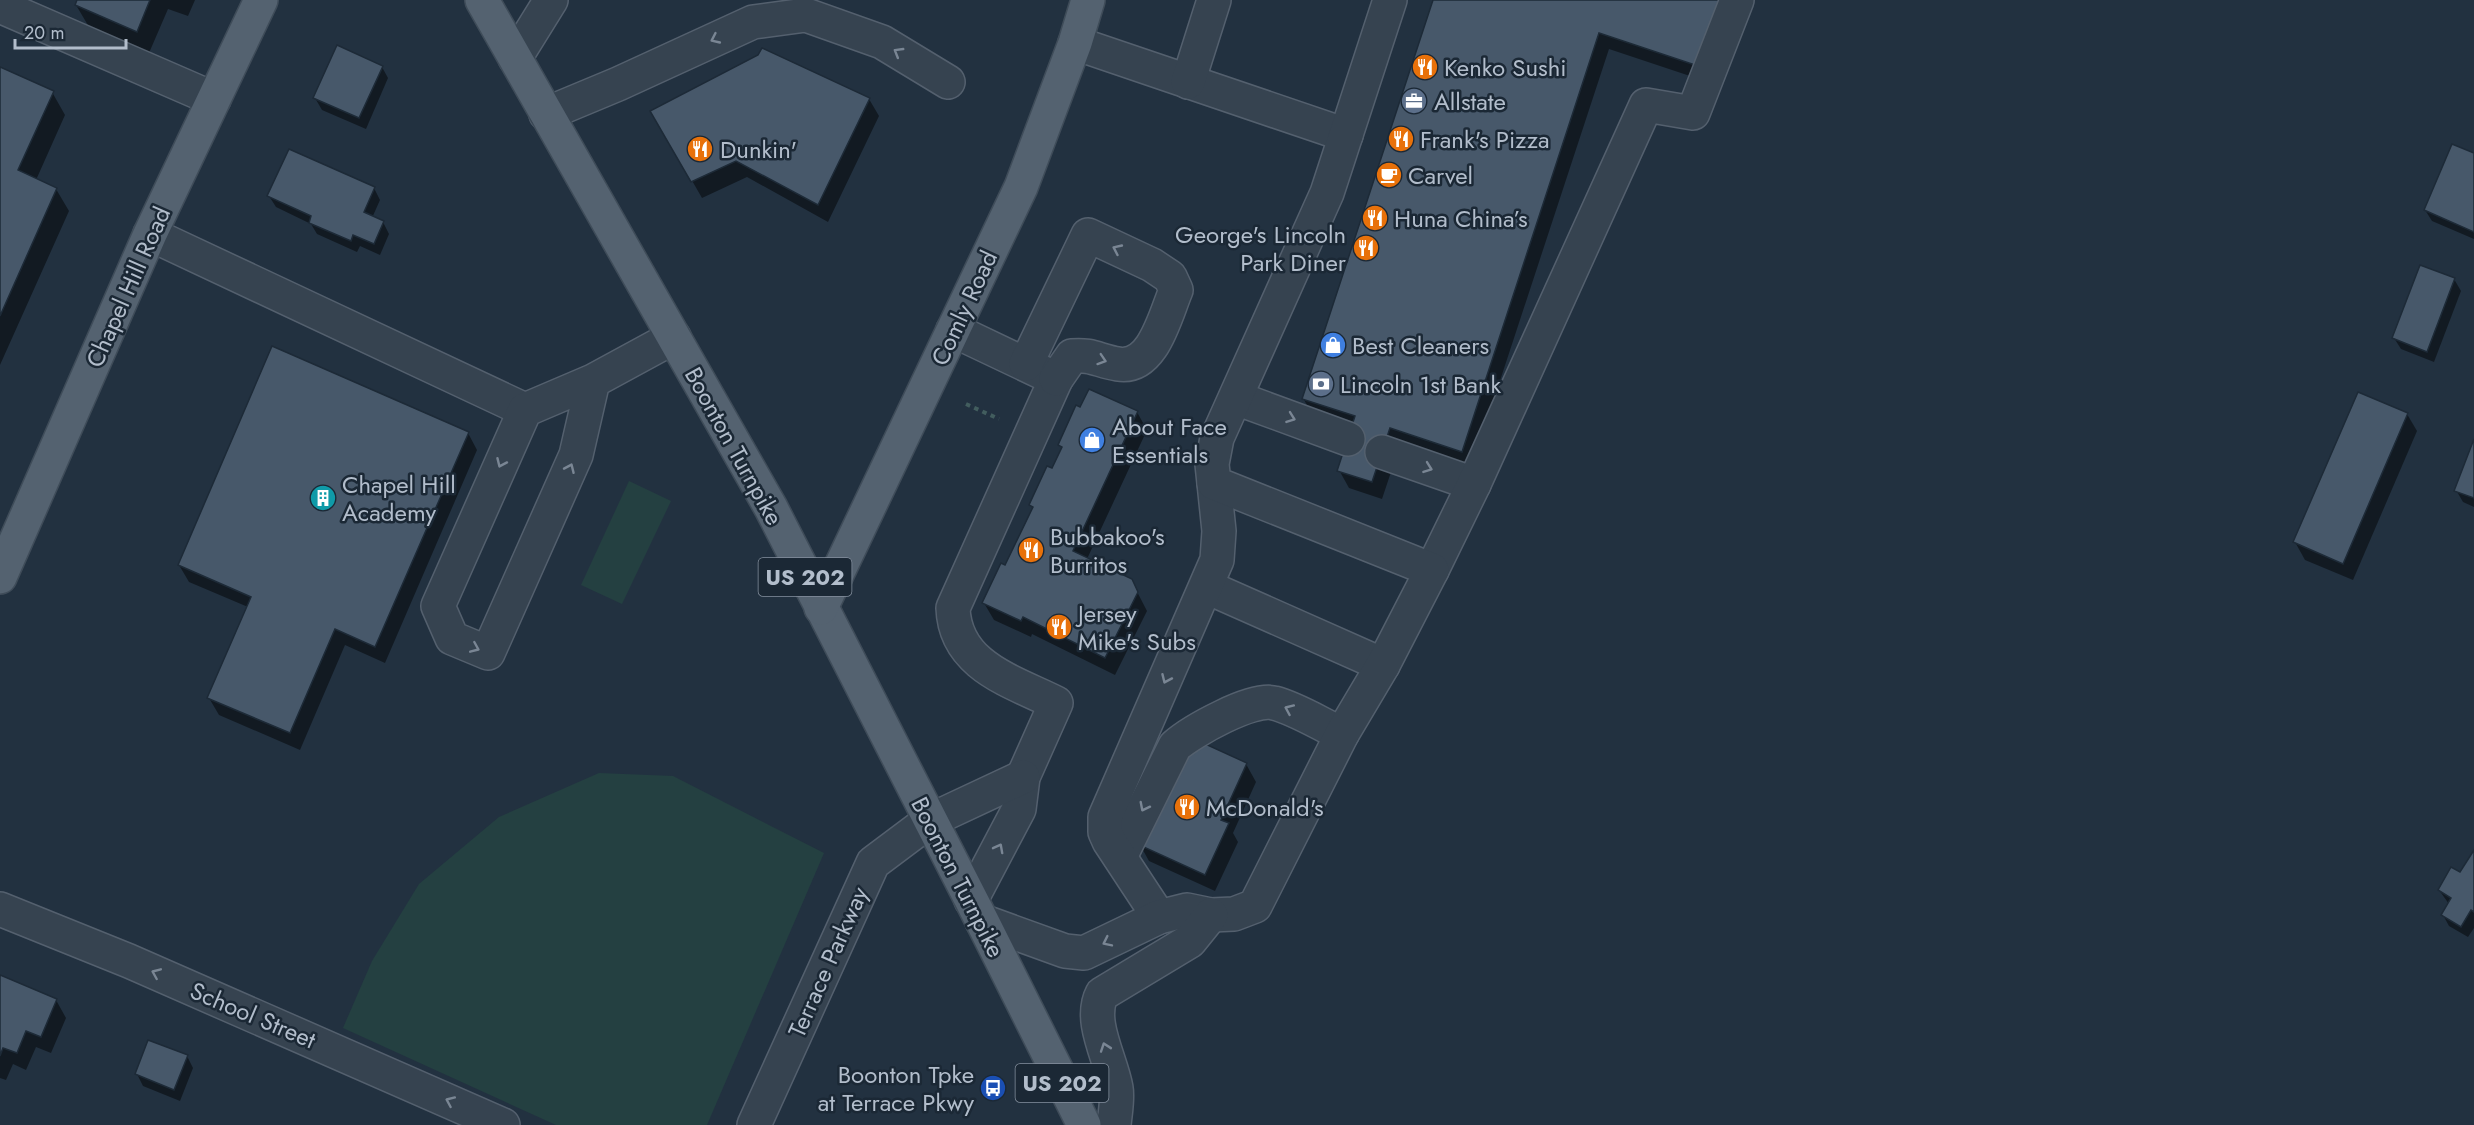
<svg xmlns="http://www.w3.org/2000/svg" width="2474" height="1125" viewBox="0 0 2474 1125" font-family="Jost,sans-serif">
  <rect width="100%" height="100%" fill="#223140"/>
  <g fill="#244041">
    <polygon points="629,481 671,501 622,604 581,585"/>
    <polygon points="599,773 673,776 824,853 707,1125 556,1125 343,1028 372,961 419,884 499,817"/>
  </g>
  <g fill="#0007">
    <polygon points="78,0 195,0 188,16 168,9 149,53 89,27 76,5"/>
    <polygon points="1434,0 1735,0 1708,82 1609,49 1471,469 1400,445 1382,499 1349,488 1339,470 1353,429 1313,416 1303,398"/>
    <polygon points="382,67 388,78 366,129 322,110 315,98"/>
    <polygon points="0,69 52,92 65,115 36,180 56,189 69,211 0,365"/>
    <polygon points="869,99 879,116 828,222 747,177 702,198 652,111"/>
    <polygon points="2474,155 2474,239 2432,221 2425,210"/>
    <polygon points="374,188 380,200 372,218 383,222 389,234 380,255 360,246 357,252 317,234 311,224 276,207 269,196"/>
    <polygon points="2454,279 2461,291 2434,362 2401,349 2394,338"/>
    <polygon points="1137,412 1147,430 1087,559 1131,580 1147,611 1115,675 1032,634 1031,637 994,620 984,603 1006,567 1034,510 1030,505 1053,470 1062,450 1060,445"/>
    <polygon points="2407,414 2417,431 2353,580 2305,560 2295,542"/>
    <polygon points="468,433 477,450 385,663 345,645 300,750 219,715 209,698 248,607 189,582 179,565"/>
    <polygon points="2474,443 2474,507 2463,502 2456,490"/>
    <polygon points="1246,764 1256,782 1233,833 1238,842 1215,891 1149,861 1139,843"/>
    <polygon points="2474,853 2474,928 2468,937 2449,926 2443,915 2449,904 2439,890 2461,874"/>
    <polygon points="0,977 56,1000 66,1018 51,1053 36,1047 26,1070 13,1064 6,1080 0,1078"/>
    <polygon points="187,1056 193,1068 180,1101 143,1086 137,1074"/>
  </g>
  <g fill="#47586a" stroke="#1d2a37" stroke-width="1.5">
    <polygon points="77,0 150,0 137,32 75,5"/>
    <polygon points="1433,0 1720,0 1698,66 1599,33 1462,452 1390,428 1372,482 1337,471 1355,416 1302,399"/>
    <polygon points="337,45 383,66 359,118 313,98"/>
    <polygon points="762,48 870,98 818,205 736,161 691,182 650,111 758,55"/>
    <polygon points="0,67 54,91 18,170 57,188 0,316"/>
    <polygon points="2452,144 2474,153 2474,232 2424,210"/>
    <polygon points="289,149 375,187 364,212 384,221 374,244 353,235 351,241 309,223 311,216 267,196"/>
    <polygon points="2420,265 2455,278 2427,352 2392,338"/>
    <polygon points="272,346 469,432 375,647 335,629 290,733 207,698 251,597 178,565"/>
    <polygon points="1089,389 1138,411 1073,551 1132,579 1138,592 1105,658 1023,617 1021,621 982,603 1001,563 1005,565 1033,507 1029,505 1047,466 1052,468 1062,447 1058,445 1076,405 1080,407"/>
    <polygon points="2358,392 2408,413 2343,564 2293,542"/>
    <polygon points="2474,439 2474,498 2454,491"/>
    <polygon points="1201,742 1247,763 1221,820 1229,823 1205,875 1137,844 1191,746"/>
    <polygon points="2474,850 2474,912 2471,910 2461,927 2441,915 2451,898 2438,890 2451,867 2460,872"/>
    <polygon points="0,975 57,999 41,1037 26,1031 17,1053 3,1048 0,1056"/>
    <polygon points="148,1040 188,1055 174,1090 135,1074"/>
  </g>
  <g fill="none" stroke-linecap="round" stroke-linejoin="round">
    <g stroke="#54606e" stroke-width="36">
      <g id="minor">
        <polyline points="0,6 214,99"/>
        <polyline points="1075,43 1346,135"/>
        <polyline points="515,58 551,0"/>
        <polyline points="1188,82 1214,0"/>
        <polyline points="546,114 618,84 753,22 806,15 882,42 948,82"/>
        <polyline points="150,234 525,410"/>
        <path d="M953 330 1056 379 953 608C955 666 1012 681 1056 703L1023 777 1019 809 971 900"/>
        <path d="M1026 364 1088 235 1152 265 1170 277 1176 290C1165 316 1153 370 1118 364 1099 361 1092 354 1072 356L1056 379"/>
        <polyline points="593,381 576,455 488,653 452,638 438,606 525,410 593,381 674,337"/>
        <polyline points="1236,398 1348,439"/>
        <polyline points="1382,452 1474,484"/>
        <polyline points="1432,570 1474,484 1646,105 1693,113 1737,0"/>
        <polyline points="1207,587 1383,665"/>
        <path d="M1120 857 1175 746C1192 731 1253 697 1274 703 1297 709 1320 724 1342 734"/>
        <polyline points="0,909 129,961 503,1125"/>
        <polyline points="1159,917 1109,841 1105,832 1105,817 1217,560 1219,531 1214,483"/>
        <polyline points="982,921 1065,951 1084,953 1159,917 1187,910 1211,915 1234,914 1255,906 1342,734 1383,665 1432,570 1214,483 1212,464 1217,438 1327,193 1390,0"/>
        <polyline points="754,1125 873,863 929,821 1023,777"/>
        <path d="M1114 1125C1115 1113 1118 1099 1116 1088 1111 1059 1088 1021 1102 994L1190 941 1211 915"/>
      </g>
    </g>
    <g stroke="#3f4c59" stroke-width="36">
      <g id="major">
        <polyline points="482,0 771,508 982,921 1084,1125"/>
        <polyline points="0,577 150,234 261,0"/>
        <polyline points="821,608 1021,187 1075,43 1088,0"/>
      </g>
    </g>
    <polyline stroke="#425d5e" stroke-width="4" stroke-dasharray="4.5 4.5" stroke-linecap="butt" points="966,404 999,419"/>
    <use href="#minor" stroke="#364350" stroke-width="33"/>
    <use href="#major" stroke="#546270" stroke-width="33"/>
  </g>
  <defs><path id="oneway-chevron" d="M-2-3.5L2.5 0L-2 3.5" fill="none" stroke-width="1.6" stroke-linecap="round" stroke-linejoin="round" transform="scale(1.5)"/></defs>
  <g stroke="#7a8694">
    <use href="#oneway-chevron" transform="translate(715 39) rotate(155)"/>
    <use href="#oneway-chevron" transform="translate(898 52) rotate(-149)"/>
    <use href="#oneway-chevron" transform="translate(1117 249) rotate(-155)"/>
    <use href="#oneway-chevron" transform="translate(1102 360) rotate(18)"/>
    <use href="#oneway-chevron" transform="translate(1291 418) rotate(20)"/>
    <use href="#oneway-chevron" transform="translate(501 463) rotate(114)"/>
    <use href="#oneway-chevron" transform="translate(570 468) rotate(-66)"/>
    <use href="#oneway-chevron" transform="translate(1428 468) rotate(20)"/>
    <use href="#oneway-chevron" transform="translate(475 648) rotate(23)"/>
    <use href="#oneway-chevron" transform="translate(1166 679) rotate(114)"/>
    <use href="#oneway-chevron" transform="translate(1289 709) rotate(-156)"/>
    <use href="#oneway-chevron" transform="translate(1144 807) rotate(117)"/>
    <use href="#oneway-chevron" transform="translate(999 848) rotate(-62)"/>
    <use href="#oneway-chevron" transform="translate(1107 942) rotate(154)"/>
    <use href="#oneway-chevron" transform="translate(156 973) rotate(-157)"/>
    <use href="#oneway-chevron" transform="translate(1105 1047) rotate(-109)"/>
    <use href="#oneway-chevron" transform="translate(450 1101) rotate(-156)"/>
  </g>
  <defs>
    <g id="restaurant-disc" transform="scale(1.35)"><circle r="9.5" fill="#e8710a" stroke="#1b2835"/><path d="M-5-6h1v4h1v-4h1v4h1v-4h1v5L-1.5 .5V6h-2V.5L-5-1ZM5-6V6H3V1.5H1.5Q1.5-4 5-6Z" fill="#fff"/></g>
    <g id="office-disc" transform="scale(1.35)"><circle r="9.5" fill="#5c6f8a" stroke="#1b2835"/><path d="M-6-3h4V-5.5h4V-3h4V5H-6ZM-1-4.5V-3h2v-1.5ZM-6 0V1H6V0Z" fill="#fff"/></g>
    <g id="cafe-disc" transform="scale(1.35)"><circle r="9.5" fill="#e8710a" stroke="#1b2835"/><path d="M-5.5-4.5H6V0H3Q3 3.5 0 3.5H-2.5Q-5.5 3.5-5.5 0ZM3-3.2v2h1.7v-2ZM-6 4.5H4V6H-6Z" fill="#fff"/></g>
    <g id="shop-disc" transform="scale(1.35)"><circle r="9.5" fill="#3f7fe0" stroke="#1b2835"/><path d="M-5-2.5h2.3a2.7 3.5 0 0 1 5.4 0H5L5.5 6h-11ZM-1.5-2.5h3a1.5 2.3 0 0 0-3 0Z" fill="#fff"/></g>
    <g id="bank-disc" transform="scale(1.35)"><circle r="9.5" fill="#5c6f8a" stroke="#1b2835"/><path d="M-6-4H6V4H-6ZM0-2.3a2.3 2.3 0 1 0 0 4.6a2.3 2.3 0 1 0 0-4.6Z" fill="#fff"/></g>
    <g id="building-disc" transform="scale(1.35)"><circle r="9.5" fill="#0f9aa8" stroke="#1b2835"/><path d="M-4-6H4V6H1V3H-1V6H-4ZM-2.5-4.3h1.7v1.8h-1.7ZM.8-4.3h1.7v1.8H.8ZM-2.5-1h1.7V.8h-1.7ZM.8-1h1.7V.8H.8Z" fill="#fff"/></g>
    <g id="bus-disc" transform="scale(1.35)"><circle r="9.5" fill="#1a4fb4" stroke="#1b2835"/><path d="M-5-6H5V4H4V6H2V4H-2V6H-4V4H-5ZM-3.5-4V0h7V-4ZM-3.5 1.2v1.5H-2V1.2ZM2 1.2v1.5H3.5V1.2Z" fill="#fff"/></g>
  </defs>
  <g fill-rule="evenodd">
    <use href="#restaurant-disc" x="1425" y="67"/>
    <use href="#office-disc" x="1414" y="101"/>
    <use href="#restaurant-disc" x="1401" y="139"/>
    <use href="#restaurant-disc" x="700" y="149"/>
    <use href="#cafe-disc" x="1389" y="175"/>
    <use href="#restaurant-disc" x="1375" y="218"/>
    <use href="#restaurant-disc" x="1366" y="248"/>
    <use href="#shop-disc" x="1333" y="345"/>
    <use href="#bank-disc" x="1321" y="384"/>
    <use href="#shop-disc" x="1092" y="440"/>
    <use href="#building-disc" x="323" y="498"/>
    <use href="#restaurant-disc" x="1031" y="550"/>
    <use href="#restaurant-disc" x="1059" y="627"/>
    <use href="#restaurant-disc" x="1187" y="807"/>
    <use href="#bus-disc" x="993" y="1088"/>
  </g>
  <g text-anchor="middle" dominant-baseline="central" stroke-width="5" stroke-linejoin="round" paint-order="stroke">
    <g fill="#1b2835" stroke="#85909e" stroke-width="1.5">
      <rect x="758.5" y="558" width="93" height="38" rx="4.5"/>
      <rect x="1015.5" y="1064" width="93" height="38" rx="4.5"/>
    </g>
    <g font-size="22" font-weight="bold" fill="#b2bdcb">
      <text x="805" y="577">US 202</text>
      <text x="1062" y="1083">US 202</text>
    </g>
    <g font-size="24" fill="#b2bdcb" stroke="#1b2835" text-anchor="start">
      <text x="1444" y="67">Kenko Sushi</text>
      <text x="1434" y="101">Allstate</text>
      <text x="1420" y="139">Frank's Pizza</text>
      <text x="720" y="149">Dunkin'</text>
      <text x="1408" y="175">Carvel</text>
      <text x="1394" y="218">Huna China’s</text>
      <text x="1346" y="234" text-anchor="end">George's Lincoln<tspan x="1346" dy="28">Park Diner</tspan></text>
      <text x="1352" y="345">Best Cleaners</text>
      <text x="1340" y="384">Lincoln 1st Bank</text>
      <text x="1112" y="426">About Face<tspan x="1112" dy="28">Essentials</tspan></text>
      <text x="342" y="484">Chapel Hill<tspan x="342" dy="28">Academy</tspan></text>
      <text x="1050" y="536">Bubbakoo's<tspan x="1050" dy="28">Burritos</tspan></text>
      <text x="1078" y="613">Jersey<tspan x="1078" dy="28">Mike's Subs</tspan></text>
      <text x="1206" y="807">McDonald's</text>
      <text x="974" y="1074" text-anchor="end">Boonton Tpke<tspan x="974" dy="28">at Terrace Pkwy</tspan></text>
    </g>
    <g font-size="24" fill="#b2bdcb" stroke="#1b2835">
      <text transform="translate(128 287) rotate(-66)">Chapel Hill Road</text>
      <text transform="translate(964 308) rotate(-65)">Comly Road</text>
      <text transform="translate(734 446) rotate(61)">Boonton Turnpike</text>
      <text transform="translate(958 877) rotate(63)">Boonton Turnpike</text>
      <text transform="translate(828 962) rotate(-66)">Terrace Parkway</text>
      <text transform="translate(253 1015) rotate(23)">School Street</text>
    </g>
  </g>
  <path d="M15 39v9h111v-9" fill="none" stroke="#b2bdcb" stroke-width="3"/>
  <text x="24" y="39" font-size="18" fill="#b2bdcb" stroke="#1b2835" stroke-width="4.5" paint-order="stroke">20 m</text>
</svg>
